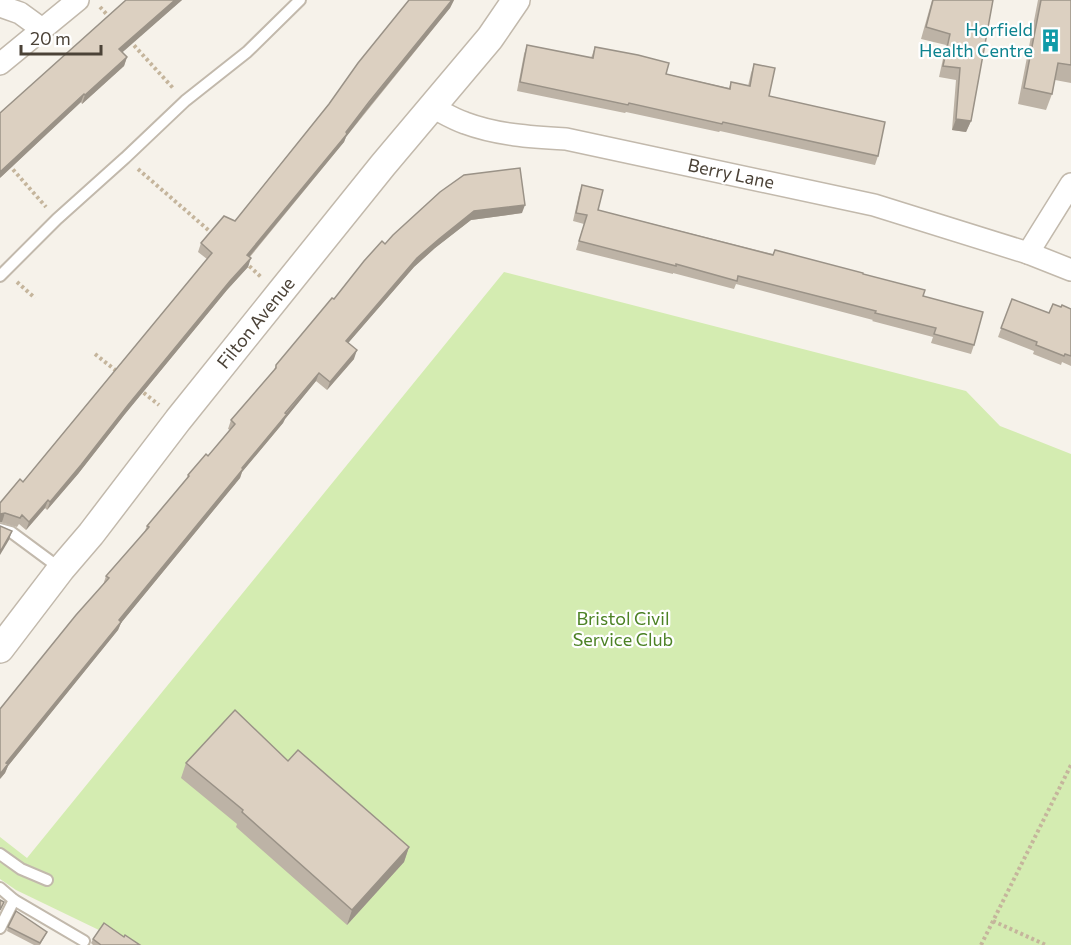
<svg xmlns="http://www.w3.org/2000/svg" width="1071" height="945" font-family="Commissioner,sans-serif">
  <style>
    .green { fill: #d4ecb1 }
    .lines { fill: none; stroke-linecap: round; stroke-linejoin: round }
    .service-casing { stroke: #c2b9ac; stroke-width: 14 }
    .minor-casing { stroke: #c2b9ac; stroke-width: 24 }
    .tertiary-casing { stroke: #c2b9ac; stroke-width: 30 }
    .path { stroke: #c5b59c; stroke-width: 4; stroke-dasharray: 3 3; stroke-linecap: butt }
    .service { stroke: #fff; stroke-width: 10 }
    .minor { stroke: #fff; stroke-width: 21 }
    .tertiary { stroke: #fff; stroke-width: 27 }
    .wall { fill: #bdb3a6 }
    .shaded-wall { fill: #9a9287 }
    .building { fill: #dcd0c1; stroke: #9a9287; stroke-width: 1.5 }
    .labels { text-anchor: middle; stroke-width: 4.5; stroke-linejoin: round; paint-order: stroke }
    .culture-label { font-size: 18px; fill: #0d838f; stroke: #fff; text-anchor: end }
    .street-label { font-size: 18px; fill: #4b4237; stroke: #fff }
    .park-label { font-size: 18px; fill: #4c8225; stroke: #fff }
  </style>
  <rect width="100%" height="100%" fill="#f6f2ea"/>
  <polygon class="green" points="504,272 966,391 1000,426 1071,454 1071,945 130,945 16,890 0,879 0,837 27,858"/>
  <g class="lines">
    <defs>
      <g id="service">
        <polyline points="0,276 57,219 125,158 185,101 247,52 300,0"/>
        <polyline points="0,529 11,532 61,569"/>
        <polyline points="0,854 21,869 47,880"/>
        <polyline points="0,888 14,900 84,941"/>
        <polyline points="0,928 14,900"/>
      </g>
      <g id="minor">
        <polyline points="0,6 20,13 42,29"/>
        <polyline points="0,64 78,0"/>
        <path d="M432,107C442,112 453,119 465,123C497,135 531,137 566,139L874,205L1028,253L1071,270"/>
        <polyline points="1028,253 1071,184"/>
      </g>
      <polyline id="tertiary" points="0,649 61,569 91,534 178,420 280,293 383,165 490,38 516,0"/>
    </defs>
    <use href="#service" class="service-casing"/>
    <use href="#minor" class="minor-casing"/>
    <use href="#tertiary" class="tertiary-casing"/>
    <g class="path">
      <polyline points="100,7 111,19"/>
      <polyline points="130,41 173,88"/>
      <polyline points="9,165 46,207"/>
      <polyline points="138,169 214,235"/>
      <polyline points="245,262 261,277"/>
      <polyline points="17,282 35,298"/>
      <polyline points="95,354 119,373"/>
      <polyline points="139,389 159,405"/>
      <polyline points="993,921 1046,945"/>
      <polyline points="981,945 1071,765"/>
    </g>
    <use href="#service" class="service"/>
    <use href="#minor" class="minor"/>
    <use href="#tertiary" class="tertiary"/>
  </g>
  <g class="wall">
    <polygon points="126,0 182,0 122,52 127,57 124,66 82,104 81,102 0,178"/>
    <polygon points="409,0 454,0 450,8 346,137 344,142 250,257 248,267 227,290 125,414 78,474 47,510 45,508 26,530 19,524 17,527 0,522 23,482 207,259 198,252 201,243 235,221 329,104"/>
    <polygon points="932,0 993,0 971,121 966,132 952,130 956,80 939,77 946,45 921,39"/>
    <polygon points="1038,0 1071,0 1071,83 1055,80 1052,94 1046,110 1018,104"/>
    <polygon points="527,45 591,58 595,47 666,74 729,88 731,82 748,86 751,73 754,64 769,96 878,156 875,165 720,131 719,132 626,112 625,113 517,91 524,54"/>
    <polygon points="582,185 598,210 773,254 863,274 923,296 974,345 971,354 931,343 933,337 872,321 873,320 736,284 734,289 673,273 673,274 576,250 584,224 573,221 579,194"/>
    <polygon points="440,192 522,213 471,220 435,248 414,267 348,343 354,359 327,390 316,381 285,419 283,423 242,472 240,478 121,623 118,630 8,766 5,773 0,779 103,585 106,576 144,533 147,526 186,480 188,475 208,456 230,430 228,429 231,420 274,370 276,365 385,244"/>
    <polygon points="1012,299 1049,313 1061,307 1071,309 1071,366 1062,362 1061,365 1033,354 1034,351 998,337"/>
    <polygon points="288,761 409,847 404,862 347,925 236,827 237,824 181,778 186,763"/>
    <polygon points="8,927 47,932 40,945 34,945 7,931"/>
    <polygon points="124,937 140,945 93,945 91,943 93,939"/>
  </g>
  <g class="shaded-wall">
    <polygon points="175,0 182,0 116,58 119,49"/>
    <polygon points="452,0 454,0 450,8 366,111 346,137 344,142 244,263 247,255"/>
    <polygon points="127,57 124,66 82,104 85,95"/>
    <polygon points="84,94 81,102 0,178 0,172"/>
    <polygon points="956,119 971,121 966,132 952,130"/>
    <polygon points="525,205 522,213 471,220 435,248 414,267 343,349 346,341 417,258 439,239 474,211"/>
    <polygon points="251,258 248,267 227,290 125,414 78,474 47,510 50,502 128,405 230,281"/>
    <polygon points="357,350 354,359 327,390 330,382"/>
    <polygon points="319,373 316,381 285,419 283,423 242,472 240,478 121,623 118,630 8,766 5,773 0,779 0,774 6,763 119,620"/>
    <polygon points="48,500 45,508 26,530 29,522"/>
    <polygon points="5,513 2,522 0,522 0,514"/>
    <polygon points="12,531 9,540 0,555 0,552"/>
    <polygon points="409,847 404,862 347,925 352,910"/>
  </g>
  <g class="building">
    <polygon points="126,0 175,0 119,49 127,57 85,95 84,94 0,172 0,113"/>
    <polygon points="409,0 452,0 369,102 346,132 347,134 247,255 251,258 230,281 128,405 81,465 50,502 48,500 29,522 22,515 20,518 5,513 0,514 0,503 20,479 23,482 212,253 201,243 224,216 235,221 329,104 358,63"/>
    <polygon points="933,0 993,0 971,121 956,119 960,68 943,66 950,34 926,27"/>
    <polygon points="1041,0 1071,0 1071,65 1058,63 1052,94 1024,88"/>
    <polygon points="527,45 593,58 595,47 638,55 669,63 666,74 730,89 731,82 750,86 754,64 775,68 769,96 885,122 878,156 723,122 722,124 629,103 628,105 520,82"/>
    <polygon points="520,168 525,205 474,211 439,239 417,258 346,341 357,350 330,382 319,373 285,413 287,414 242,468 243,469 119,620 121,622 6,763 8,764 0,774 0,709 76,615 109,578 106,576 149,527 147,526 189,476 188,475 206,454 208,456 235,424 231,420 276,368 276,365 332,298 334,299 364,261 382,241 385,244 393,235 440,192 464,175"/>
    <polygon points="582,185 603,190 598,210 773,255 775,250 863,273 863,274 925,290 923,296 983,312 974,345 934,334 936,328 875,313 876,311 738,276 737,281 676,264 676,266 579,241 587,215 576,213"/>
    <polygon points="1012,299 1049,313 1053,304 1061,307 1062,305 1071,309 1071,356 1065,354 1064,356 1036,345 1037,342 1001,328"/>
    <polygon points="0,526 12,531 0,552"/>
    <polygon points="235,710 288,761 298,750 409,847 352,910 242,812 243,810 186,763"/>
    <polygon points="0,900 4,902 0,910"/>
    <polygon points="16,911 47,932 40,943 8,927"/>
    <polygon points="104,923 124,937 125,935 140,945 101,945 93,939"/>
  </g>
  <defs>
    <symbol id="building-bare" viewBox="-9 -9 18 18"><path d="M-4-6H4V6H1V3H-1V6H-4ZM-2.5-4.3h1.7v1.8h-1.7ZM.8-4.3h1.7v1.8H.8ZM-2.5-1h1.7V.8h-1.7ZM.8-1h1.7V.8H.8Z" fill="#0f9aa8" stroke="#fff" stroke-width="2.5" paint-order="stroke"/></symbol>
  </defs>
  <g fill-rule="evenodd">
    <use href="#building-bare" x="1034" y="24" width="33" height="33"/>
  </g>
  <g class="labels">
    <g class="culture-label">
      <text x="1033" y="36">Horfield<tspan x="1033" dy="21">Health Centre</tspan></text>
    </g>
    <g class="street-label">
      <text transform="translate(731 174) rotate(12)" y="6">Berry Lane</text>
      <text transform="translate(256 323) rotate(-51)" y="6">Filton Avenue</text>
    </g>
    <g class="park-label">
      <text x="623" y="625">Bristol Civil<tspan x="623" dy="21">Service Club</tspan></text>
    </g>
  </g>
  <path d="M21 45v9h80v-9" fill="none" stroke="#4b4237" stroke-width="3"/>
  <text x="30" y="45" font-size="18" fill="#4b4237" stroke="#ffffff" stroke-width="4.5" paint-order="stroke">20 m</text>
</svg>
